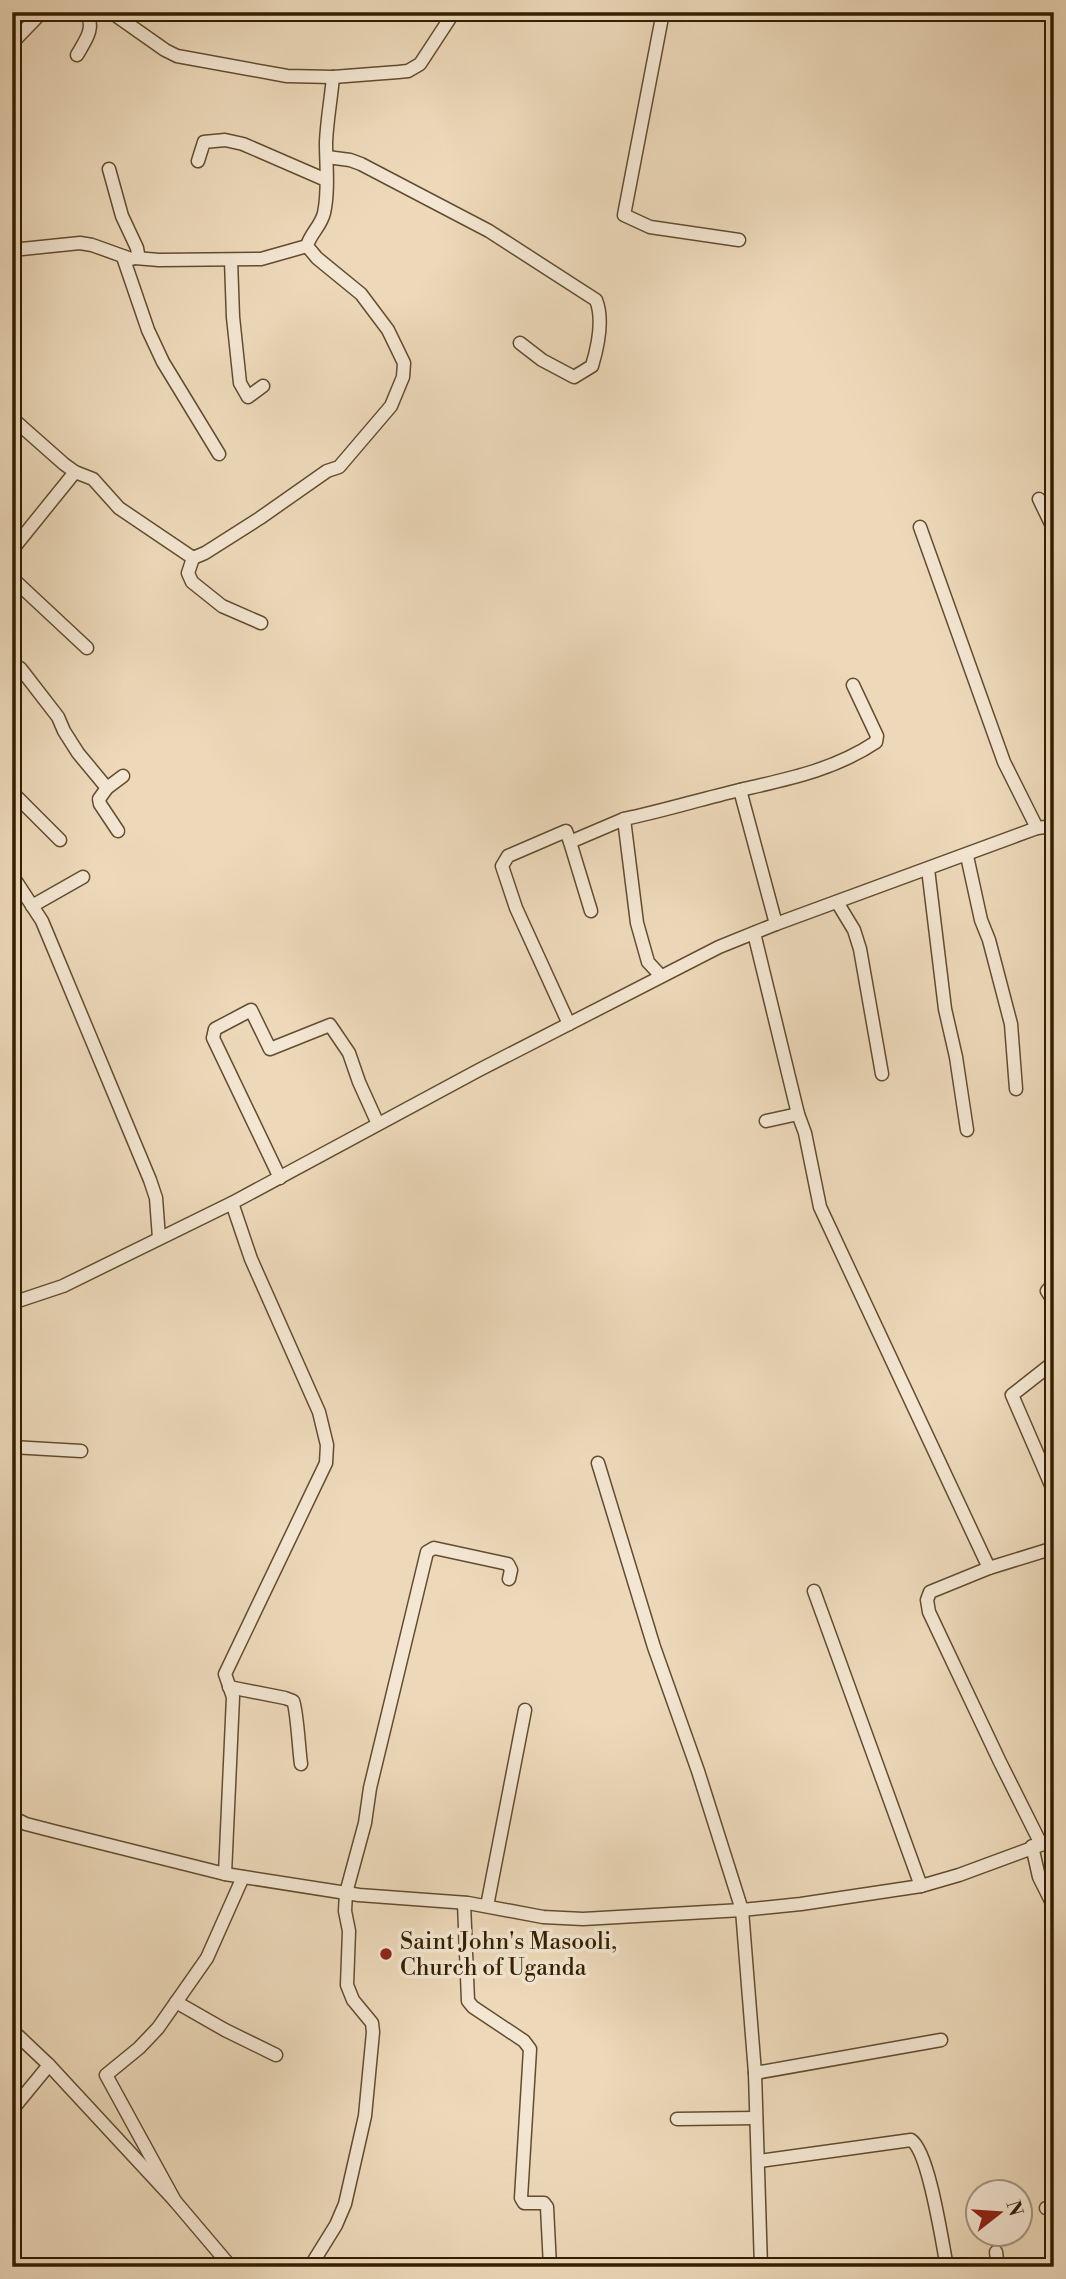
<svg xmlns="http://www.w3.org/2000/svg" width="1066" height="2279" font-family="'Libre Bodoni',serif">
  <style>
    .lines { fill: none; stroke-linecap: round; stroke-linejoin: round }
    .minor-casing { stroke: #624d2e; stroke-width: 15 }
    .minor { stroke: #f3e6d2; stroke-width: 12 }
    .poi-dot { fill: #8f2418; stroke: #f3e6d2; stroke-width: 2.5 }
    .labels { text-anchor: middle; stroke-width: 7; stroke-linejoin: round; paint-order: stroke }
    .poi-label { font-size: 23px; fill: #331e00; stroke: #f3e6d2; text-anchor: start }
  </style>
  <rect width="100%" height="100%" fill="#edd9ba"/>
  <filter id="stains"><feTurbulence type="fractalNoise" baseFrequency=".00286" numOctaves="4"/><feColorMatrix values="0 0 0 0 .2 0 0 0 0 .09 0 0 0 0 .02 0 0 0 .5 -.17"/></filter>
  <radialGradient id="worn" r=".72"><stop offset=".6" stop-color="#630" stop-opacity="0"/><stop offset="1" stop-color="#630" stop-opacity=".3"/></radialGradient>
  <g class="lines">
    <defs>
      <g id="minor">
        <polyline points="111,12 165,50 177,56 287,76 333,77 398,72 408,71 420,64 454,12"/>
        <polyline points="663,12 624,215 650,227 739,240"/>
        <polyline points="12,43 42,12"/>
        <path d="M77,55C85,41 96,28 86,12"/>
        <path d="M327,157L350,160L361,164L489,231L596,300C604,320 598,346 592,366L574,377L542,360L520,343"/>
        <polyline points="198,161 204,142 225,140 243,144 326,180"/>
        <polyline points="12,250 80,243 92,245 131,259 135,258 138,254 137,248 122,216 109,169"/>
        <polyline points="123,257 148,330 163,362 219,454"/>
        <polyline points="135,258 159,260 261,259 307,246"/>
        <polyline points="231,260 233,317 240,383 248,397 263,386"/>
        <path d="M12,418L64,464L75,472L93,479L119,508L193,558L205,553L260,518L327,471L339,467L391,406L403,377L404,363L388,330L361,294L317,258L307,246C310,234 321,226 324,213C329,190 326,165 326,142C327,120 331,99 333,77"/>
        <polyline points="1039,499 1054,530"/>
        <polyline points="920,527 1004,762 1037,828"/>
        <polyline points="12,550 75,472"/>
        <polyline points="193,558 188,573 192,582 222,606 261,623"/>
        <polyline points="12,578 87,648"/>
        <polyline points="12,667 20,668 24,673 58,717 64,731 78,753 107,788"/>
        <polyline points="740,790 776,924"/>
        <polyline points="12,792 60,840"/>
        <polyline points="118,831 100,804 99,799 107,788 123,776"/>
        <polyline points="967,856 981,920 989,940 1011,1024 1016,1089"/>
        <polyline points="928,869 945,1009 956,1057 967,1130"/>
        <polyline points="12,875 42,921 150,1180 156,1198 159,1238"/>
        <polyline points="837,902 854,930 860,949 882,1074"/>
        <polyline points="32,906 83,877"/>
        <polyline points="591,911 570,842 624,819"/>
        <polyline points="754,933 798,1114 805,1133 820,1207 989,1568"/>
        <path d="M661,976L648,962L637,923L624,819C663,811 701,799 740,790C788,779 834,770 876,742L877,736L853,685"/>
        <polyline points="569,1024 516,908 502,866 508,856 566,831 570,842"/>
        <polyline points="766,1121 798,1114"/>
        <polyline points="280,1178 213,1038 215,1029 251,1010 270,1049 330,1025 349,1053 359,1082 378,1124"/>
        <polyline points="1054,1283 1047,1291 1054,1302"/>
        <polyline points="12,1303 63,1286 232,1203 479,1070 719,947 776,924 1037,828 1054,826"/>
        <polyline points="1054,1362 1012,1395 1054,1492"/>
        <polyline points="12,1447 81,1451"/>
        <polyline points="598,1463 654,1647 698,1771 742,1910 755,2073 761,2267"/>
        <polyline points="814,1591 921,1886"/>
        <path d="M229,1687L285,1698L293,1701C297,1709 299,1751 301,1764"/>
        <polyline points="12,1817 26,1824 57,1832 225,1874 359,1895 468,1903 543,1917 583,1919 742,1910 801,1904 921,1886 959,1875 1054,1840"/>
        <polyline points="1041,1844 1000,1762 929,1612 927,1600 930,1592 989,1568 1054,1548"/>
        <polyline points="1032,1846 1039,1877 1054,1907"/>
        <polyline points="225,1874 233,1697 225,1674 326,1463 327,1445 319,1412 251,1259 232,1203"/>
        <polyline points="464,1903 468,2001 473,2007 524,2041 530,2049 521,2198 524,2203 544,2203 547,2207 550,2267"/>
        <polyline points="487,1906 525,1710"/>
        <polyline points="176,2002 225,2030 276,2055"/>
        <polyline points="12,2030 49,2065 175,2201 231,2267"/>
        <polyline points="755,2073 941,2040"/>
        <polyline points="12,2110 49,2065"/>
        <polyline points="677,2119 756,2118"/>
        <path d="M759,2161L911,2140C929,2151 942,2242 947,2267"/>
        <polyline points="175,2201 106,2075 139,2048 158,2028 207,1958 243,1877"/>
        <polyline points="1046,2208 1054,2206"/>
        <polyline points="996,2252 998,2267"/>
        <polyline points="310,2267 336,2225 345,2204 365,2116 373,2032 372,2023 353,2000 347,1985 349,1931 345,1911 346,1893 365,1823 370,1788 427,1552 434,1548 508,1564 511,1570 509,1579"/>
      </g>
    </defs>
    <use href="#minor" class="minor-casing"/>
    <use href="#minor" class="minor"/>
  </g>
  <circle class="poi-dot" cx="386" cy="1954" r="7"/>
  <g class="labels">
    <g class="poi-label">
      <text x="400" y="1949">Saint John's Masooli,<tspan x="400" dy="26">Church of Uganda</tspan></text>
    </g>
  </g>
  <rect width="1066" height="2279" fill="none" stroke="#edd9ba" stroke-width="42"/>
  <rect x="14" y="14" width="1038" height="2251" fill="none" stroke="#331e00" stroke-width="3.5"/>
  <rect x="21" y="21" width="1024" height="2237" fill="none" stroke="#331e00" stroke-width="2"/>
  <g transform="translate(999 2213) rotate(73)"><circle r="33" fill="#f3e6d2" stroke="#a6967e" stroke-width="2"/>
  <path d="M0-5L12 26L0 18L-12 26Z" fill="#8f2418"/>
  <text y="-10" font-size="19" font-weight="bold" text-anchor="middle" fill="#331e00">N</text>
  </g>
  <rect width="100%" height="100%" filter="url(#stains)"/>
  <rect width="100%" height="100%" fill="url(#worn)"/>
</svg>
